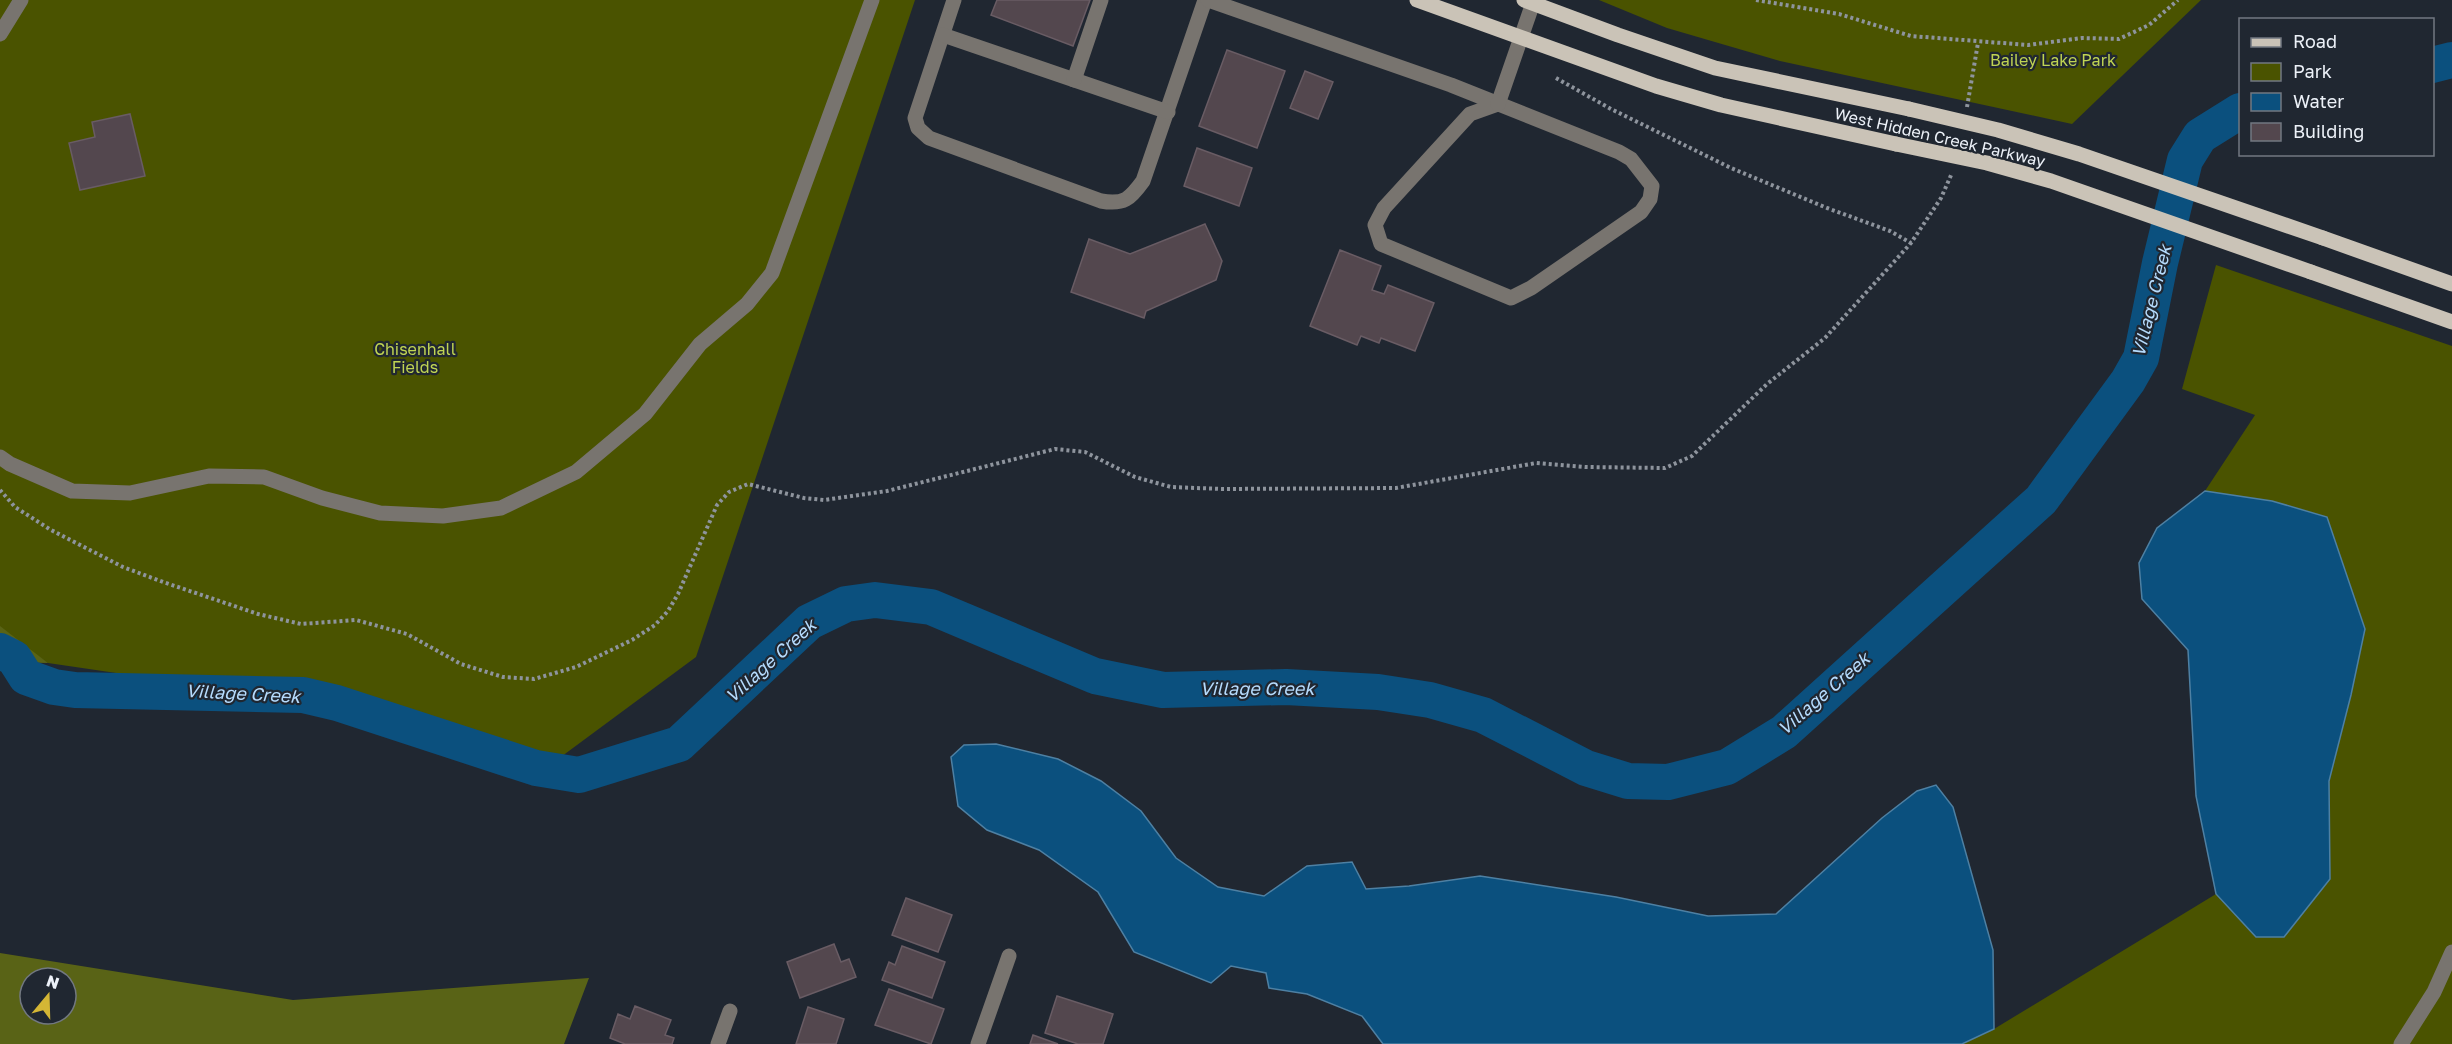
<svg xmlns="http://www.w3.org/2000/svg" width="2452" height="1044" font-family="'Golos Text',sans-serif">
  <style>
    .green { fill: #4a5300 }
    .forest { fill: #596316; fill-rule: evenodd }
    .water { fill: #0b507e; stroke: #4e80a3; stroke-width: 1.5 }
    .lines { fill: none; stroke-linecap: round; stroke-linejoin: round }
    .river { stroke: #0b507e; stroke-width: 36 }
    .building { fill: #53474e; stroke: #695c64; stroke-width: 1.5 }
    .path { stroke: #8e949d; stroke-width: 4; stroke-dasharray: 3 3; stroke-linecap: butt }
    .minor { stroke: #78746f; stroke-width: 15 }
    .major { stroke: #cac3b7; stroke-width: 15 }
    .major-bridge { stroke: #cac3b7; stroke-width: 15 }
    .labels { text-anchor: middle; stroke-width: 4.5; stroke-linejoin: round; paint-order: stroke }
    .park-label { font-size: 16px; fill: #c0d453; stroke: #202731 }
    .street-label { font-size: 16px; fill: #ecf1f8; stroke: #202731 }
    .water-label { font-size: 18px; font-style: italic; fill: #b5dbfd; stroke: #202731 }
  </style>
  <rect width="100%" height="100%" fill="#202731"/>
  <g class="green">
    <polygon points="0,0 915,0 696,657 550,765 320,703 48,663 0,632"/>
    <polygon points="1599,0 2201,0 2072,124 1780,61 1667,28"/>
    <polygon points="2216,265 2452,346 2452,1044 1962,1044 1994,1029 2216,894 2256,937 2330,879 2329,781 2351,695 2272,501 2205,491 2255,415 2182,389"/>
  </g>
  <g class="forest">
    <polygon points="0,626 48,663 0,662"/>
    <path d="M0,953L293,1000L589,978L564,1044H0ZM30,978H66V1014H30Z"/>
  </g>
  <g class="water">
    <polygon points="2205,491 2272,501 2327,517 2365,629 2351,695 2329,781 2330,879 2284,937 2256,937 2216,894 2196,796 2188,650 2142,599 2139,563 2157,528"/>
    <polygon points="996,744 1058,759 1101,781 1141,811 1176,858 1218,887 1264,896 1307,866 1352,862 1366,889 1409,886 1480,876 1616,897 1708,916 1776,914 1882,818 1917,791 1936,785 1953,807 1993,950 1994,1029 1962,1044 1383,1044 1362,1016 1307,994 1269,988 1266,973 1231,966 1211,983 1134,952 1098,892 1039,850 987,830 958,806 951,757 964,745"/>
  </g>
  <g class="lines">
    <g class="river">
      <polyline points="2432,65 2452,60"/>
      <polyline points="0,651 14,658 26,677 54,687 75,690 303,695 337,703 536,768 579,775 679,744 809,622 846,604 875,600 931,607 1095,676 1163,690 1286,687 1378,692 1430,700 1483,715 1586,768 1628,781 1668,782 1727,767 1784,732 2041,500 2128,381 2141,358 2160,263 2185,160 2200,136 2240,111"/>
    </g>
  </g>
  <g class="building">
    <polygon points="997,0 1090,0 1073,46 991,15"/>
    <polygon points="1227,50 1285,71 1257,148 1199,126"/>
    <polygon points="1305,71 1333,82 1318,119 1290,108"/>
    <polygon points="130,114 145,176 80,190 69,143 95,137 92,122"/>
    <polygon points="1197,148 1252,168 1239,206 1184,186"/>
    <polygon points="1205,224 1222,261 1216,280 1146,311 1144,318 1071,292 1089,239 1130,254"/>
    <polygon points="1340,250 1381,266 1372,290 1384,294 1388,285 1434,303 1415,351 1381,338 1379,343 1361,336 1357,345 1310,326"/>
    <polygon points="906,898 952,915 938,952 892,935"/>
    <polygon points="834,944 841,962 849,959 856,977 800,998 787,962"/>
    <polygon points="902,946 945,962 932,998 882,980 889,962 895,965"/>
    <polygon points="889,989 944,1009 931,1044 875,1025"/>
    <polygon points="1057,996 1113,1014 1103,1044 1078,1044 1045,1033"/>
    <polygon points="635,1006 671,1020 665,1035 674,1038 672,1044 625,1044 610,1038 618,1014 630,1019"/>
    <polygon points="808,1007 844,1019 836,1044 796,1044"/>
    <polygon points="1033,1035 1058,1044 1030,1044"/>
  </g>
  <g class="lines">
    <g class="path">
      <polyline points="1756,0 1839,14 1911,36 2028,45 2082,38 2119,39 2149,25 2178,0"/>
      <polyline points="1556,78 1611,109 1731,168 1827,208 1890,231 1911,243"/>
      <polyline points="1967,107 1978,43"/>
      <polyline points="0,490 15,507 51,530 123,567 163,582 258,614 301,624 356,620 407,634 461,664 503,677 534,679 576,667 632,640 655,625 668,611 678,594 717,505 729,492 748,484 804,498 824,500 887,491 1055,449 1085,452 1135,477 1171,487 1222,489 1396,488 1536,463 1585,467 1665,468 1692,456 1767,384 1825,338 1911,243 1941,198 1952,173"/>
    </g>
    <g class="minor">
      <path d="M954,0L915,118L918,128L929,138L1101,201C1124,205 1130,199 1143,181L1205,0"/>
      <polyline points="1208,0 1451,85 1619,152 1631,159 1652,186 1650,199 1641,212 1531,288 1511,298 1381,244 1375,225 1384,208 1470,114 1498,104"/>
      <polyline points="0,34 21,0"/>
      <polyline points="943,35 1168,112"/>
      <polyline points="1074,80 1101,0"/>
      <polyline points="1498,104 1534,0"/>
      <polyline points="0,457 10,464 72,491 130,493 209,476 264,477 322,498 380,513 443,516 501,508 576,472 645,414 700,344 747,304 772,273 872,0"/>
      <polyline points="718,1044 730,1011"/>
      <polyline points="978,1044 1009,956"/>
      <polyline points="2401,1044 2434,992 2452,952"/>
    </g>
    <g class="major">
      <polyline points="1417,0 1656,86 1721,105 1896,144"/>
      <polyline points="1524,0 1618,35 1715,68 1909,109"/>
      <polyline points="2323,238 2452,284"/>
      <polyline points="2311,272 2452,322"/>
    </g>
    <g class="major-bridge">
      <polyline points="1909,109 1998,130 2079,154 2323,238"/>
      <polyline points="1896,144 1987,163 2051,181 2311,272"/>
    </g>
  </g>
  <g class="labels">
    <g class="park-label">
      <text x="2053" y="66">Bailey Lake Park</text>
      <text x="415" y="355">Chisenhall<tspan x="415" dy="18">Fields</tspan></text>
    </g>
    <g class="street-label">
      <text transform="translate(1940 137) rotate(13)" y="6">West Hidden Creek Parkway</text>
    </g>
    <g class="water-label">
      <text transform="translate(2152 301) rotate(-76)" y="6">Village Creek</text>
      <text transform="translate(771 661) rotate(-42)" y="6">Village Creek</text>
      <text x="1257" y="695">Village Creek</text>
      <text transform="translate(243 694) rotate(3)" y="6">Village Creek</text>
      <text transform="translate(1824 694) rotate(-41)" y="6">Village Creek</text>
    </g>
  </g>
  <rect x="2239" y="18" width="195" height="138" fill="#202731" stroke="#727881" stroke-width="1.5"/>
  <rect x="2251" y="38" width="30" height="9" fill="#cac3b7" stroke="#727881" stroke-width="1.5"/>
  <text x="2293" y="48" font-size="18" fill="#ecf1f8">Road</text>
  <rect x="2251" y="63" width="30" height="18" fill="#4a5300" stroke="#727881" stroke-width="1.5"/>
  <text x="2293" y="78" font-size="18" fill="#ecf1f8">Park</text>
  <rect x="2251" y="93" width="30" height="18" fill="#0b507e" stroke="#727881" stroke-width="1.5"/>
  <text x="2293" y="108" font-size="18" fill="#ecf1f8">Water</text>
  <rect x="2251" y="123" width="30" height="18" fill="#53474e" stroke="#727881" stroke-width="1.5"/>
  <text x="2293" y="138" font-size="18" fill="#ecf1f8">Building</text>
  <g transform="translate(48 996) rotate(19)"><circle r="28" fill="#202731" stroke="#727881" stroke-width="1.5"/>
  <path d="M0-4.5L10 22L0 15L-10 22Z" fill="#d4b635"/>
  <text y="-9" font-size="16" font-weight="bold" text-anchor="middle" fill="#ecf1f8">N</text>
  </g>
</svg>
